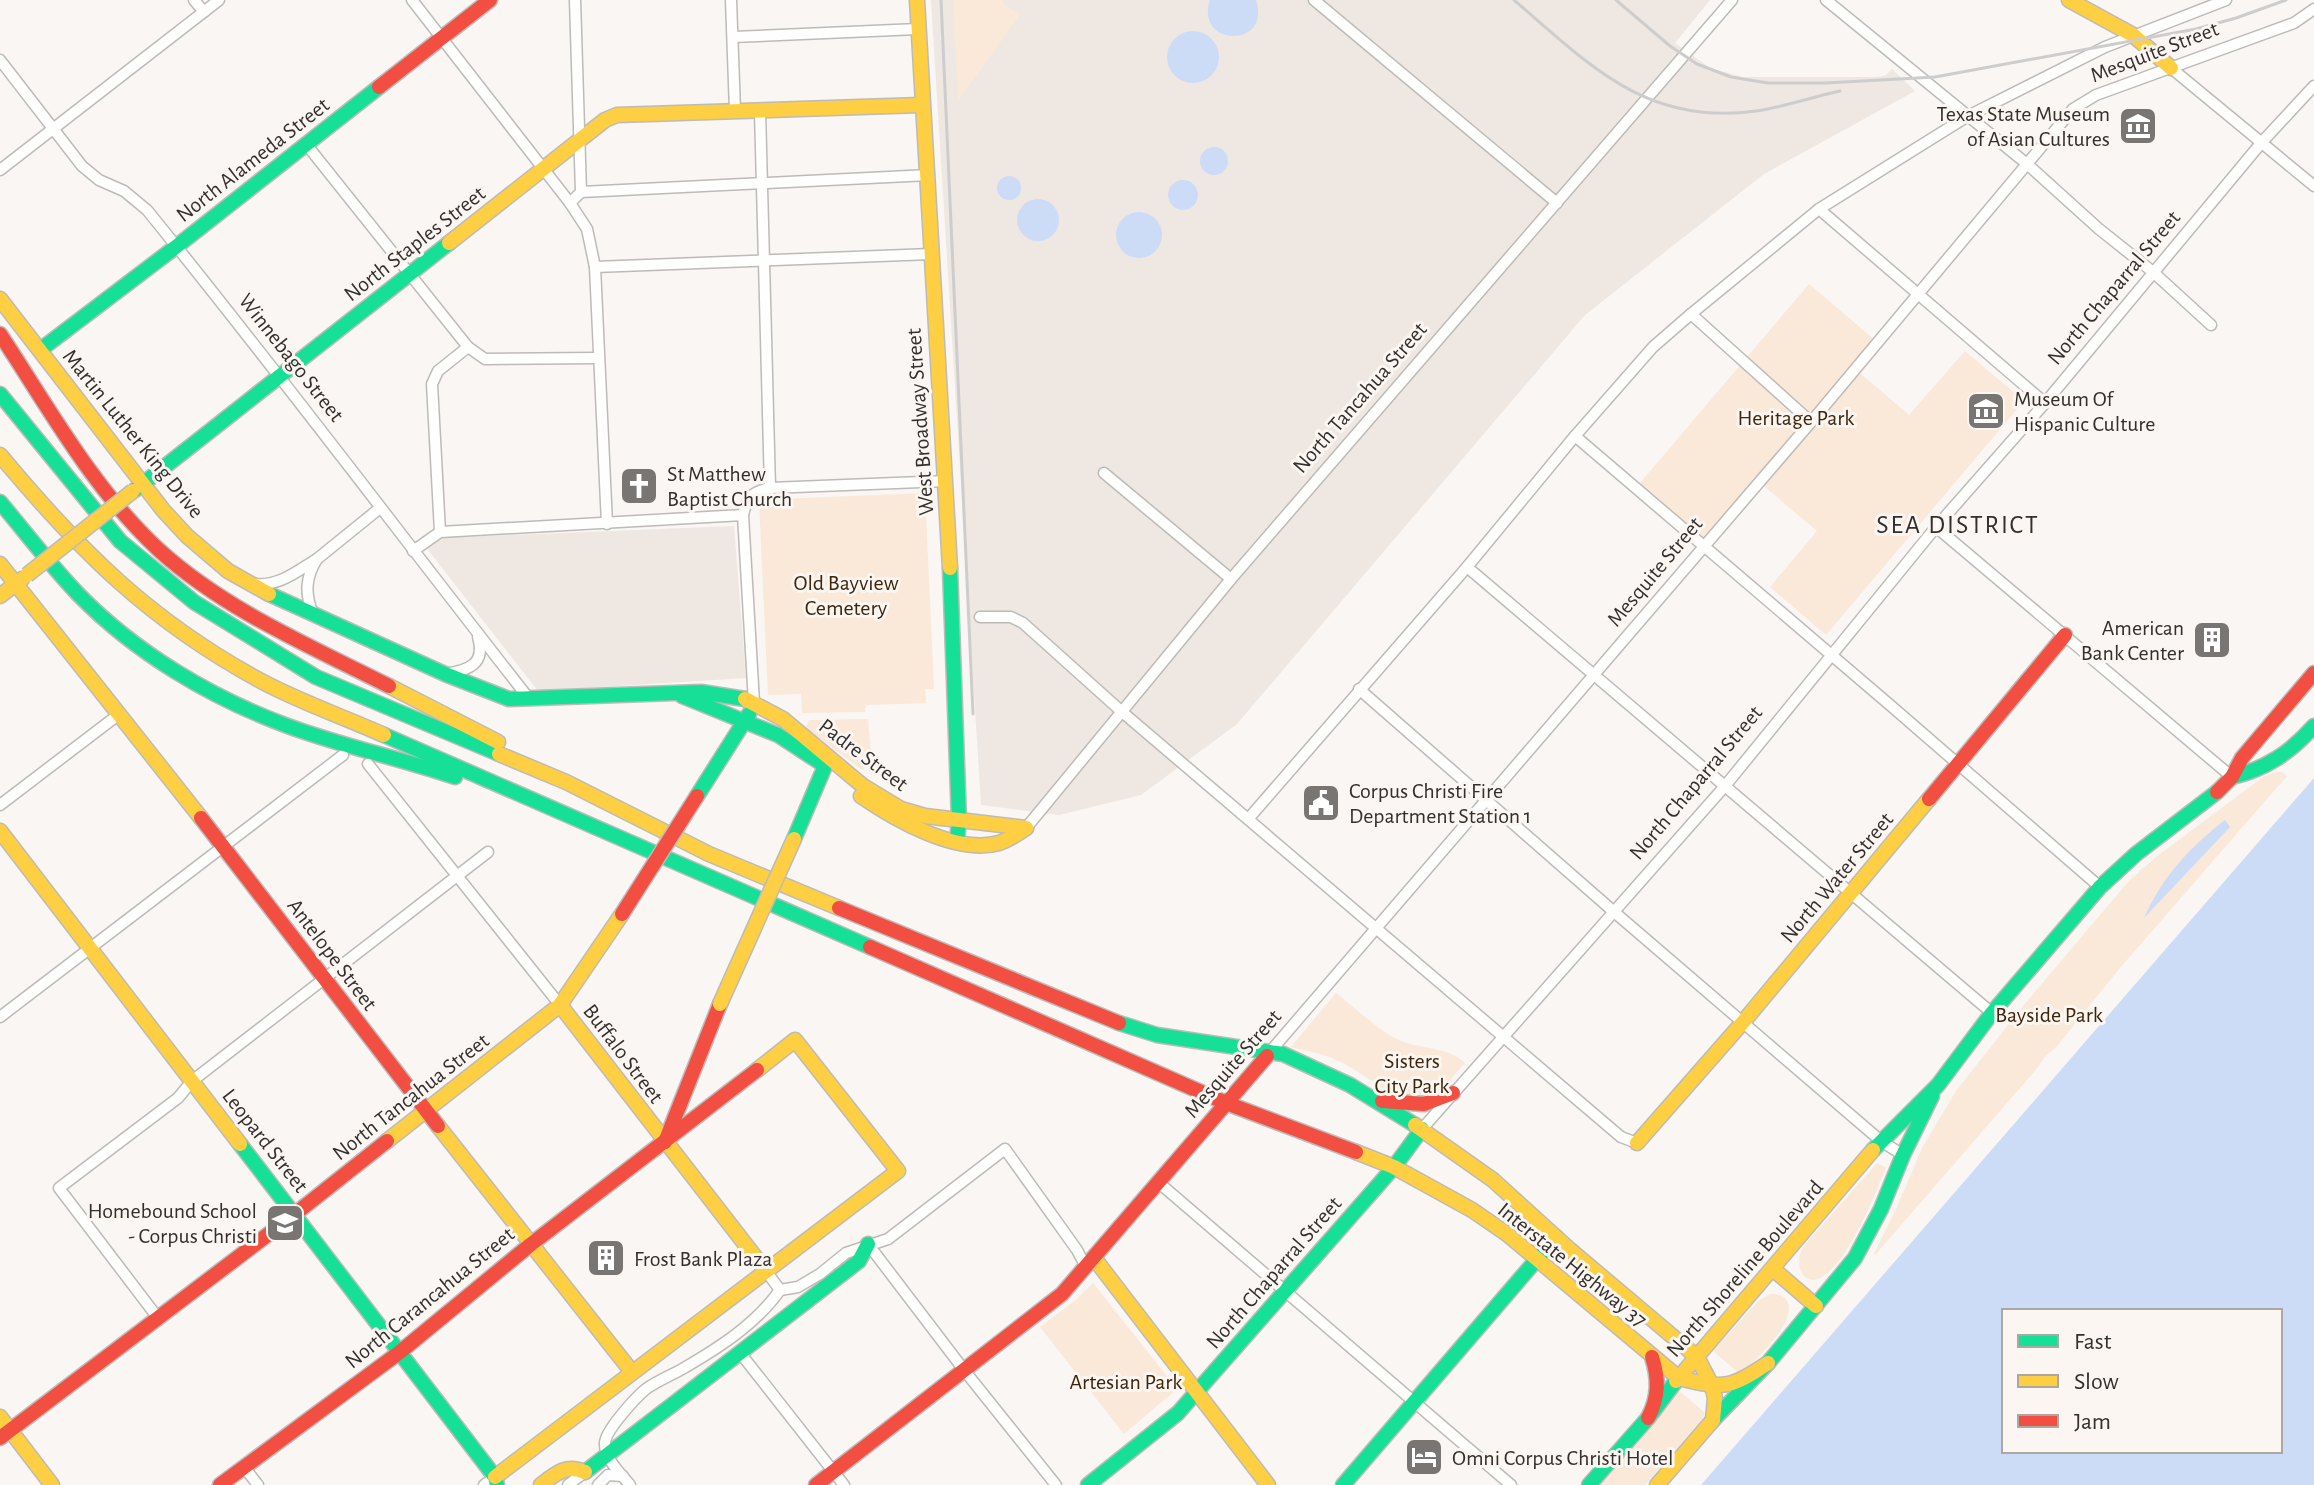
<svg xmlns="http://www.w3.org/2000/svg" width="2314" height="1485" font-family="'Alegreya Sans',sans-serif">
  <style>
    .built { fill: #efe7e1 }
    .green { fill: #fae8d9 }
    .water { fill: #ccdcf6; fill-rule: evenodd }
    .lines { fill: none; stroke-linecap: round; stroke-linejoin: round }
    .street-casing { stroke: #bdbbb8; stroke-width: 13 }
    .fast-casing { stroke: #bdbbb8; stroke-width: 17 }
    .slow-casing { stroke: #bdbbb8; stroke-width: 17 }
    .jam-casing { stroke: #bdbbb8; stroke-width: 17 }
    .street { stroke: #fefefd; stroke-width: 10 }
    .fast { stroke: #16e098; stroke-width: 14 }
    .slow { stroke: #ffcf43; stroke-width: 14 }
    .jam { stroke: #f24e42; stroke-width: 14 }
    .rail { stroke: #cecdcd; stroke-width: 3 }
    .slow-bridge-casing { stroke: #bdbbb8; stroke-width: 17; stroke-linecap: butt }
    .jam-bridge-casing { stroke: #bdbbb8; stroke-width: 17; stroke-linecap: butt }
    .slow-bridge { stroke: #ffcf43; stroke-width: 14 }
    .jam-bridge { stroke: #f24e42; stroke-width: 14 }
    .labels { text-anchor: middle; stroke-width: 6; stroke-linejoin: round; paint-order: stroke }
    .street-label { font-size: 22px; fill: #32302e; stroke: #fbf6f1 }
    .poi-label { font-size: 22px; fill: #32302e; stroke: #fbf6f1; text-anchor: start }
    .park-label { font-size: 22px; fill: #3e250b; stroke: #fbf6f1 }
    .quarter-label { font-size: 26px; letter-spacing: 2px; fill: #32302e; stroke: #fbf6f1 }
  </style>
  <rect width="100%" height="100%" fill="#f9f6f3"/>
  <g class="built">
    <polygon points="931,0 1710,0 1675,43 1710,68 1743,77 1878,77 1886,75 1892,69 1915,91 1764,174 1585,315 1237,724 1141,795 1059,815 981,805"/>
    <polygon points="734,526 746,678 538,691 425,546 437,538"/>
  </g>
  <g class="green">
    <polygon points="953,0 1003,0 1004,4 1020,15 958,101"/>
    <polygon points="1809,284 1876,341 1854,368 1909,415 1965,351 2024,401 1826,635 1770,587 1817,531 1764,486 1713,545 1640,483"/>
    <polygon points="925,493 934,689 925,689 926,703 866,705 865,712 802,713 801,694 768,695 759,500"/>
    <polygon points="868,719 872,763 862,770 806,728 809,720"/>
    <polygon points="2275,772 2282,772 2287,776 2119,969 2058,1045 2045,1057 2034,1072 1875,1255 1874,1254 1897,1207 1922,1148 1956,1091 2023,1006 2128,882 2156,857 2263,777"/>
    <path d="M1336,993C1353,1006 1382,1034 1401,1041C1424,1050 1447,1046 1465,1063C1455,1073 1443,1092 1429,1097C1396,1107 1367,1074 1339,1061C1325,1054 1307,1051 1291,1047Z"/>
    <path d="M1877,1163L1886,1168C1873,1198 1852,1253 1827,1273C1806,1292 1792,1267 1803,1247Z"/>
    <polygon points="1093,1283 1177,1389 1124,1434 1040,1327 1076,1300"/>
    <path d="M1770,1294C1777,1294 1783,1294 1787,1301C1798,1323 1755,1359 1741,1375L1713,1351L1758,1301Z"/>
    <polygon points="1679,1391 1705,1413 1702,1419 1645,1485 1598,1485"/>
  </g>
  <g class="water">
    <path d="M1210,0H1256C1272,49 1194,47 1210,0Z"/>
    <circle cx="1193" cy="57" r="26"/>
    <circle cx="1214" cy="161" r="14"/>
    <circle cx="1009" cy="188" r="12"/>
    <circle cx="1183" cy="195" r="15"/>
    <circle cx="1038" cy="220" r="21"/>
    <circle cx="1139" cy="235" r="23"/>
    <path d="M2314,778V1485H1701ZM2004,1311H2280V1451H2004Z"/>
    <path d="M2225,820L2230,827L2144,918C2162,877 2190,847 2225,820Z"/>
  </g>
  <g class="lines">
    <defs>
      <g id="street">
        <polyline points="194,0 204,12"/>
        <polyline points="412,0 570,203"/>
        <polyline points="575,0 581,192 570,203 587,229 595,267 607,524"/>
        <polyline points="731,0 735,111"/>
        <polyline points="1314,0 1557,203"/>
        <polyline points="1826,0 2027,164 2099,229 2153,272 2211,325"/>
        <polyline points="733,37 918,29"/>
        <path d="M0,60L82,166L99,180L124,191L147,210C278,371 402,537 530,700"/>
        <polyline points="2171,68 2314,186"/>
        <polyline points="760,111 770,488"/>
        <polyline points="306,144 468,347 438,371 432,384 440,532"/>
        <polyline points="0,170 219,0"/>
        <polyline points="581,192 929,175"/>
        <polyline points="1819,209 2045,403"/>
        <polyline points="595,267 931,254"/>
        <polyline points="1691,314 1811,422"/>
        <polyline points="468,347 485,359 597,358"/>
        <polyline points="1575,436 1890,705 2100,887"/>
        <polyline points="1104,473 1231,579"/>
        <polyline points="1936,527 2232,777"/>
        <polyline points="413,551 440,532 743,515"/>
        <polyline points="317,559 380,508"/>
        <polyline points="1467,567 1992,1013"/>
        <path d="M253,584C279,587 297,571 317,559C305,578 305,594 313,614"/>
        <polyline points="980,617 1011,617 1023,623 1121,711 1621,1137 1637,1143"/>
        <path d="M446,674C469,670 486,664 478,637"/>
        <polyline points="1359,689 1613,911 1881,1141 1903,1155"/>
        <path d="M754,703L743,515C747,497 752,492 770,488L946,481"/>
        <polyline points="368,764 560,1005"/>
        <polyline points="0,805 118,715"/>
        <polyline points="1249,818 1467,567 1575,436 1653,347 1691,314 1819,209 1968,116 2105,47 2226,0"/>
        <polyline points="1026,828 1231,579 1732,0"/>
        <polyline points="0,1017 343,755"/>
        <polyline points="1269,1053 1811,422 2073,109 2096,95 2294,23 2314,9"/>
        <polyline points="1422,1129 1725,786 1936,527 2045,403 2262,142 2314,86"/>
        <polyline points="1158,1182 1511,1485"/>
        <polyline points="868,1244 964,1370 1056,1485"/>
        <polyline points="766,1271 780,1290"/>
        <polyline points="780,1290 798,1287 820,1274 846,1253 888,1239 1005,1149 1077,1250 1086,1267"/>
        <polyline points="158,1318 59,1188 178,1098 192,1081 488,852"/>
        <polyline points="741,1354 844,1485"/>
        <polyline points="244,1467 258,1485"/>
        <polyline points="484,1485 495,1477"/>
        <polyline points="568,1485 585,1472"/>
        <polyline points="598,1485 608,1475 623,1476"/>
        <path d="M630,1485C621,1474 604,1458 605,1443C605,1431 636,1397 646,1389C657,1381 672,1375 684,1368C720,1347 756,1324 780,1290"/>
      </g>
      <g id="fast">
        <polyline points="40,350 177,246 379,87"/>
        <polyline points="0,394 120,541 194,602 316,677 499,754"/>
        <polyline points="135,490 449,243"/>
        <path d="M0,502C26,533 51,566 79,595C136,653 210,697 285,725C341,746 399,758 455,777"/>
        <polyline points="950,568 959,820 957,841"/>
        <polyline points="269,594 445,674 509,699 701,692 745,699"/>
        <polyline points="682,696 778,735 824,765"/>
        <polyline points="384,735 870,947"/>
        <path d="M2232,777C2266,769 2291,752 2314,726"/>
        <polyline points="697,796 749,714"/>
        <polyline points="794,839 828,759"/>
        <polyline points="1119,1023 1157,1035 1283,1054 1350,1085 1415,1125"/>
        <polyline points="240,1144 495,1477 497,1485"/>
        <polyline points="1873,1150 1938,1085 1992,1013 2100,887 2136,854 2217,792"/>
        <polyline points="1713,1420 1768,1363 1855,1258 1881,1209 1903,1155 1932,1096"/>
        <polyline points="585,1472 859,1261 868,1244"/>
        <polyline points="1088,1485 1178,1413 1394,1167 1422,1129"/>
        <polyline points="1343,1485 1556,1237"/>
        <polyline points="1589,1485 1648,1418 1676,1381"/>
      </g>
      <g id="slow">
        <polyline points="917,0 950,568"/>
        <polyline points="2069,0 2133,35 2171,68"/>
        <polyline points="449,243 605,120 617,115 921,105"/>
        <polyline points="0,299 163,510 187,536 228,571 269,594"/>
        <path d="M0,455C80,551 150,621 261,681C300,702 344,717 384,735"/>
        <polyline points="0,564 201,818"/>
        <polyline points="0,596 22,579"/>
        <polyline points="389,686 498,742"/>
        <polyline points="745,699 783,719 863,786 901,809 925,816 1026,828"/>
        <polyline points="499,754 566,782 709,854 839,908"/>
        <path d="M861,796C894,819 957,855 999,843C1009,840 1017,834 1026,828"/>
        <polyline points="0,831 240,1144"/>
        <polyline points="560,1005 766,1271"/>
        <polyline points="1415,1125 1493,1180 1569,1249 1697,1357 1712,1386 1715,1398 1713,1420"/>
        <polyline points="438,1126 632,1372"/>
        <polyline points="387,1141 560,1005 622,914"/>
        <polyline points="1637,1143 1744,1021 1929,799"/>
        <path d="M1356,1152L1394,1167L1472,1210L1507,1234L1679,1378C1723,1389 1730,1389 1768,1363"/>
        <polyline points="1094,1258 1268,1485"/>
        <polyline points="1773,1269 1816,1306"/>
        <polyline points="1676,1381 1873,1150"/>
        <polyline points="0,1417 52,1485"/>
        <polyline points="495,1477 898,1171 795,1040 757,1070"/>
        <path d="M541,1485C556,1473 566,1464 585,1472"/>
        <polyline points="1657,1485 1713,1420"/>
      </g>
      <g id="jam">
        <polyline points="379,87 490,0"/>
        <path d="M0,334C49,408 93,489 159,550C225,610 310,646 389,686"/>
        <polyline points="2217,792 2232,777 2242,758 2314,673"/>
        <polyline points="1929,799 2065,635"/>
        <polyline points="201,818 438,1126"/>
        <polyline points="839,908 1119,1023"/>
        <polyline points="870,947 1226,1103 1356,1152"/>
        <polyline points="1382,1101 1424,1104 1453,1093"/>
        <polyline points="665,1142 720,1004"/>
        <path d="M1648,1418C1659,1397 1659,1379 1652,1357"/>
        <polyline points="0,1438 295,1214 387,1141"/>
        <polyline points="220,1485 400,1352 530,1245 757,1070"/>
        <polyline points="816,1485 1062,1294 1267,1056"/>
      </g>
    </defs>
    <use href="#street" class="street-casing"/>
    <use href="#fast" class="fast-casing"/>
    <use href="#slow" class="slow-casing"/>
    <use href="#jam" class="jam-casing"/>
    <use href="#street" class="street"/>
    <use href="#fast" class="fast"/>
    <use href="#slow" class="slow"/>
    <use href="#jam" class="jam"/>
    <g class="rail">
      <polyline points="941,0 973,714"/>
      <path d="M1514,0C1590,65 1646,126 1756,111C1784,107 1812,97 1840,91"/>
      <polyline points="1616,0 1670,46 1697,64 1731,77 1768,83 1826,83 1935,77 2196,29 2236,18 2286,0"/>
    </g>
    <defs>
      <g id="slow-bridge">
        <polyline points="27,575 133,491"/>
        <polyline points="720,1004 794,839"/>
      </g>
      <polyline id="jam-bridge" points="622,914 697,796"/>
    </defs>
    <use href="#slow-bridge" class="slow-bridge-casing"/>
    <use href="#jam-bridge" class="jam-bridge-casing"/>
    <use href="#slow-bridge" class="slow-bridge"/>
    <use href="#jam-bridge" class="jam-bridge"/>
  </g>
  <defs>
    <symbol id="museum-square" viewBox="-11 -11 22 22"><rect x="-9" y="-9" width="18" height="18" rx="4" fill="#787573" stroke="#fbf6f1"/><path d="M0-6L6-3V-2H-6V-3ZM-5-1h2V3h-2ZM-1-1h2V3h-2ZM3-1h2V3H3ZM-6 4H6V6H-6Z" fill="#fff"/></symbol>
    <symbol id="church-square" viewBox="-11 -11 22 22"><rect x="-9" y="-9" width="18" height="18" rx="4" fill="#787573" stroke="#fbf6f1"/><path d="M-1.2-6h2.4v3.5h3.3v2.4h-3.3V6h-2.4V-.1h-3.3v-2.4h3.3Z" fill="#fff"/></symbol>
    <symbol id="building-square" viewBox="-11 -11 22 22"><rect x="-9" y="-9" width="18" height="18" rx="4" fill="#787573" stroke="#fbf6f1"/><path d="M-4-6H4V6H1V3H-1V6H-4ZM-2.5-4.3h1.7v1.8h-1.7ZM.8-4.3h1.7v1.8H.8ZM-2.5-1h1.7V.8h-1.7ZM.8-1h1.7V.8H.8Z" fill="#fff"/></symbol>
    <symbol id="civic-square" viewBox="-11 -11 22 22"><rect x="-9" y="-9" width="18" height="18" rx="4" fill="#787573" stroke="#fbf6f1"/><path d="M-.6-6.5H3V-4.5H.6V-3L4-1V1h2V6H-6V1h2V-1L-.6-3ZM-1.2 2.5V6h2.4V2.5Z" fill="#fff"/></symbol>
    <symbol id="school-square" viewBox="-11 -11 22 22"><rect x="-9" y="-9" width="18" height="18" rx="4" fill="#787573" stroke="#fbf6f1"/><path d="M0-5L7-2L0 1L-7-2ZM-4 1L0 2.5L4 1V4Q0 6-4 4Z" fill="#fff"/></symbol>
    <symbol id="hotel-square" viewBox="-11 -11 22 22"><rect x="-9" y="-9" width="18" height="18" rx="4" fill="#787573" stroke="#fbf6f1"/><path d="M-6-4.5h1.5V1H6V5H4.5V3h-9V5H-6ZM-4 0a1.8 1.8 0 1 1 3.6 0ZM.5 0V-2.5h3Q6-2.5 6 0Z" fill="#fff"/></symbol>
  </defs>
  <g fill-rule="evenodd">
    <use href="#museum-square" x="2116" y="104" width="44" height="44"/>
    <use href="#museum-square" x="1964" y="389" width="44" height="44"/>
    <use href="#church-square" x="617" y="464" width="44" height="44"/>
    <use href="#building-square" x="2190" y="618" width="44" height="44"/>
    <use href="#civic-square" x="1299" y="781" width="44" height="44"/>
    <use href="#school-square" x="263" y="1201" width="44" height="44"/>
    <use href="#building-square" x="584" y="1236" width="44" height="44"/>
    <use href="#hotel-square" x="1402" y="1435" width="44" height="44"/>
  </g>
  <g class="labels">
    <g class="street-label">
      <text transform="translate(2154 51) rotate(-21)" y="8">Mesquite Street</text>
      <text transform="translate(252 159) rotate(-38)" y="8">North Alameda Street</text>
      <text transform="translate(414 243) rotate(-38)" y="8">North Staples Street</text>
      <text transform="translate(2113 287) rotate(-50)" y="8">North Chaparral Street</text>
      <text transform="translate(292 357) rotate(52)" y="8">Winnebago Street</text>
      <text transform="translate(1359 397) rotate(-49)" y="8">North Tancahua Street</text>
      <text transform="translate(919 422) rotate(-94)" y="8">West Broadway Street</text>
      <text transform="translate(134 433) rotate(51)" y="8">Martin Luther King Drive</text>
      <text transform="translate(1654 571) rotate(-50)" y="8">Mesquite Street</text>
      <text transform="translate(864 754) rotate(37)" y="8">Padre Street</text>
      <text transform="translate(1695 782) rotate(-50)" y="8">North Chaparral Street</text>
      <text transform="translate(1836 877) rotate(-50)" y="8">North Water Street</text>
      <text transform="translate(333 954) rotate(53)" y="8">Antelope Street</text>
      <text transform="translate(624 1053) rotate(53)" y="8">Buffalo Street</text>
      <text transform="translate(1232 1063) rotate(-49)" y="8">Mesquite Street</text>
      <text transform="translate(410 1096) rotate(-38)" y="8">North Tancahua Street</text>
      <text transform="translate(266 1140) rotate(52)" y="8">Leopard Street</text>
      <text transform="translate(1573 1264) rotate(39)" y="8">Interstate Highway 37</text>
      <text transform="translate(1744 1268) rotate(-49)" y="8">North Shoreline Boulevard</text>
      <text transform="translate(1273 1272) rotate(-49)" y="8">North Chaparral Street</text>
      <text transform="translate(429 1297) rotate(-39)" y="8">North Carancahua Street</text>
    </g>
    <g class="poi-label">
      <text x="2110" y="121" text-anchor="end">Texas State Museum<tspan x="2110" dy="25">of Asian Cultures</tspan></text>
      <text x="2014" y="406">Museum Of<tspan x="2014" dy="25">Hispanic Culture</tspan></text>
      <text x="667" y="481">St Matthew<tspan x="667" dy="25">Baptist Church</tspan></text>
      <text x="2184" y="635" text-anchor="end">American<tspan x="2184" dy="25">Bank Center</tspan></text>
      <text x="1349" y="798">Corpus Christi Fire<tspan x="1349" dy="25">Department Station 1</tspan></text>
      <text x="257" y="1218" text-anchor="end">Homebound School<tspan x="257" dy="25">- Corpus Christi</tspan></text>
      <text x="634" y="1266">Frost Bank Plaza</text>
      <text x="1452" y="1465">Omni Corpus Christi Hotel</text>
    </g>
    <g class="park-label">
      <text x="1796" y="425">Heritage Park</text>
      <text x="846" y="590">Old Bayview<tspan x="846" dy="25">Cemetery</tspan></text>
      <text x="2049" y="1022">Bayside Park</text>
      <text x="1412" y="1068">Sisters<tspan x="1412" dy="25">City Park</tspan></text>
      <text x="1126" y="1389">Artesian Park</text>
    </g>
    <g class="quarter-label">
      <text x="1958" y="533">SEA DISTRICT</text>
    </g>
  </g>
  <rect x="2002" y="1309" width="280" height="144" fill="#fbf6f1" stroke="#aba7a3" stroke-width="2"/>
  <rect x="2018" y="1335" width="40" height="12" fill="#16e098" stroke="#aba7a3" stroke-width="2"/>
  <text x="2074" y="1349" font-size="24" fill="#32302e">Fast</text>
  <rect x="2018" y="1375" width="40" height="12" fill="#ffcf43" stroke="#aba7a3" stroke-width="2"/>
  <text x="2074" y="1389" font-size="24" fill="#32302e">Slow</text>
  <rect x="2018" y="1415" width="40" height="12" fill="#f24e42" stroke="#aba7a3" stroke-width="2"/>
  <text x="2074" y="1429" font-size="24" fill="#32302e">Jam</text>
</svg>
